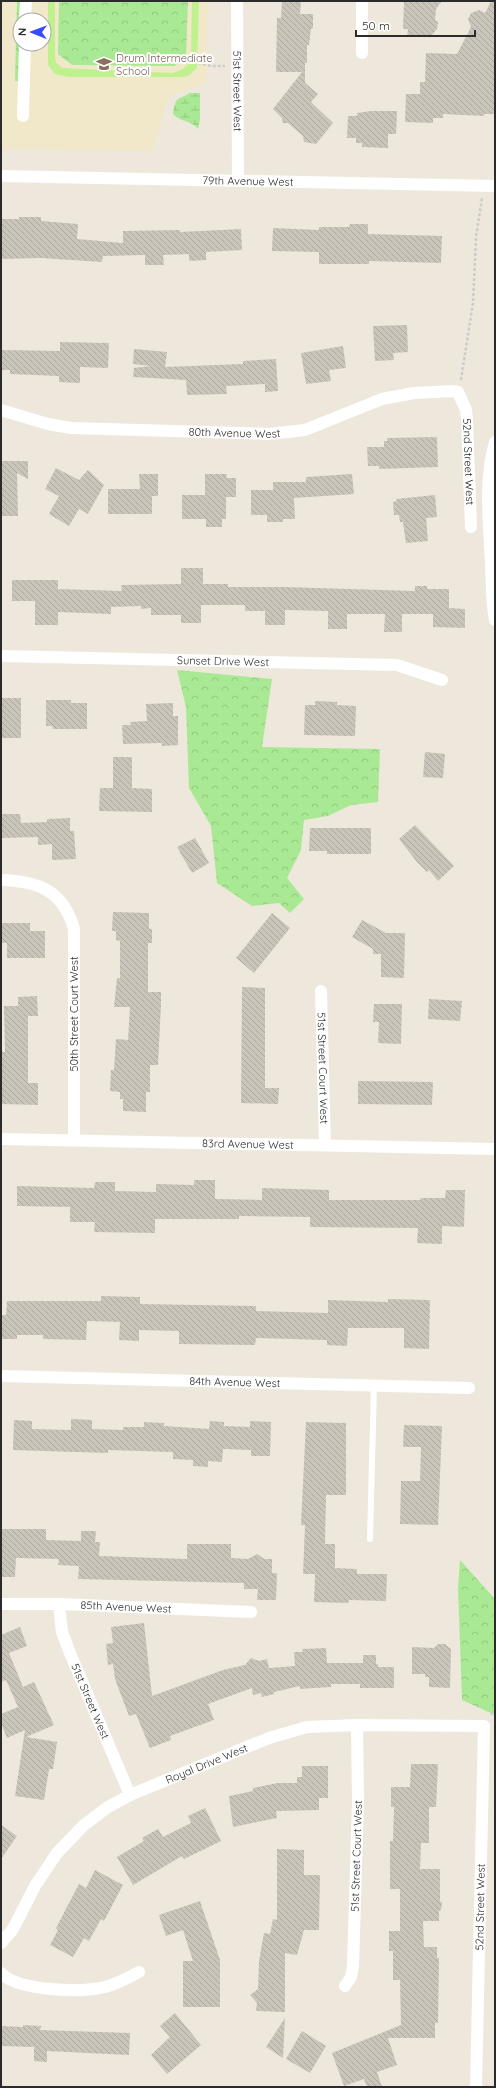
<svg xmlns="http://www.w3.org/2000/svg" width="496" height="2088" font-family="Quicksand,sans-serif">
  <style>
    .education { fill: #f1e8ca; fill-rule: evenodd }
    .forest { fill: url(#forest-crowns) }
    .wetland { fill: url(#wetland-marsh) }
    .pitch { fill: #bff28e }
    .building { fill: url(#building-back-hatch) }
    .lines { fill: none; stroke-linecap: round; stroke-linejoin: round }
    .path { stroke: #ccc; stroke-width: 2.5; stroke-dasharray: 3 2; stroke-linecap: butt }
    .lane { stroke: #fff; stroke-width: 6 }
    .street { stroke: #fff; stroke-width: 12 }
    .labels { text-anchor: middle; stroke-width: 4; stroke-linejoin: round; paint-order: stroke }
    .education-label { font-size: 11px; fill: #785e54; stroke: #fff; text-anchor: start }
    .street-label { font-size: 11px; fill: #2b2b2b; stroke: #fff }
  </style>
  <defs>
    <pattern id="forest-crowns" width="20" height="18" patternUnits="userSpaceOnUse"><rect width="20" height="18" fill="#a9e993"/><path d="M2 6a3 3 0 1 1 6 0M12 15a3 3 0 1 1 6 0" fill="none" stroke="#92c87f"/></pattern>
    <pattern id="wetland-marsh" width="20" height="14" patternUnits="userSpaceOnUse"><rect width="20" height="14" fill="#a9e993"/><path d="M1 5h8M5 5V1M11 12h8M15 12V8" fill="none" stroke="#92c87f"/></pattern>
    <pattern id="building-back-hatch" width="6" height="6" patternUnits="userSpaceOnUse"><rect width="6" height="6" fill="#c9c5bb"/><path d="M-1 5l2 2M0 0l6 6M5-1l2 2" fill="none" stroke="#ada9a1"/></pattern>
  </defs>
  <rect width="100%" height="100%" fill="#eee8dc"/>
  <path class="education" d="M1,1H208L206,84L169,95L153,151L1,149ZM20,20H44V44H20Z"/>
  <g class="forest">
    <polygon points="17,1 31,1 20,20 20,44 29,82 15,81"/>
    <polygon points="59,1 188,1 186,57 174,66 72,65 58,54"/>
    <polygon points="177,670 272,679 262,747 380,749 378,802 351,805 328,816 304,820 301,850 287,878 304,899 290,913 279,903 252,906 217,883 211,826 189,788 186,707"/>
    <polygon points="460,1560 495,1599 495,1715 462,1700 458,1588"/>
  </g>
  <path class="wetland" d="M190,93H200V120L198,129C191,120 180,122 173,114C176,96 176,101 190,93Z"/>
  <polygon class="pitch" points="48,1 55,1 55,57 56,63 62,68 173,73 183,69 191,60 192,1 199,1 197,68 188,76 183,77 68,77 55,74 48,65"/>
  <g class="building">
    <polygon points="282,1 301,1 300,14 313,14 313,28 311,29 309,45 307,45 307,63 305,63 305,83 318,94 311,102 333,123 316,144 304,142 303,136 288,123 283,123 282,118 273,109 302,72 276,72 277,18 281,18"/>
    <polygon points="404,1 442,1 436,9 435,20 438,22 437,29 431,36 407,36 408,29 403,29"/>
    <polygon points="491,1 495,1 495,114 484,114 484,116 443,114 443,118 433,118 433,123 405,122 406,94 420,94 420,82 425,82 426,53 457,54 471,27 468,19 471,13 479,10 485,13"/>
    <polygon points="371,111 397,111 396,134 388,134 388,148 362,147 362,143 356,143 356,138 347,138 348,116 357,116 357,113"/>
    <polygon points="19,217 41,217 41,221 78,224 77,239 123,243 123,231 180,230 180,232 241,229 242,250 206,252 206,260 189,261 189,254 163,255 164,265 145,265 145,255 103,256 102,262 41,258 1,259 1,219 19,219"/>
    <polygon points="350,224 368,224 368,234 442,236 441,263 369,261 369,264 319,264 319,252 272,251 273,228 319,230 319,227 349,227"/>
    <polygon points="407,325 408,352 393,353 394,360 375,361 373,326"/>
    <polygon points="60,342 109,343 108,368 80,367 80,383 59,382 59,376 10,374 10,370 1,370 1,350 60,351"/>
    <polygon points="343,346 346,368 329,370 331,381 306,384 301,353"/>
    <polygon points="134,349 167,352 165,367 243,364 243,361 276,359 278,391 265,392 265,384 226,386 227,394 187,395 186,380 133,377 134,368 151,366 133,364"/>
    <polygon points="437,437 438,467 379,469 379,466 368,466 367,447 384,447 384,441 387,441 387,438"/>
    <polygon points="1,461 28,461 28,479 17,473 18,516 1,516"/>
    <polygon points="56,468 79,480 88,470 104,485 88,514 79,509 69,526 49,514 59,496 45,489"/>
    <polygon points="139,474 158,474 158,496 152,496 152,514 108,514 108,489 140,489"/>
    <polygon points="205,474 227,474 226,478 236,478 236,497 226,497 226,519 222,519 222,527 206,527 206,519 182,519 182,495 205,495"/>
    <polygon points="352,474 354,494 294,498 295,519 283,519 283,522 267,522 267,515 251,515 251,490 273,490 273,482 306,482 306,477"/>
    <polygon points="435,495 437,517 426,518 428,541 406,543 403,522 400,522 399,515 394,515 393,502 397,501 396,499"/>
    <polygon points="181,568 203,568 203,584 228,584 228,587 284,587 415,591 415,586 427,586 427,589 449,589 449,608 465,609 465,628 433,627 433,614 402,614 402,632 384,632 385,614 347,614 347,629 328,629 328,611 285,610 285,625 265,625 265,611 245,611 245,605 201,605 201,623 181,623 181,615 151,615 151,608 141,609 141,606 111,607 111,614 58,612 58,625 35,625 35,601 12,601 12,580 58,580 58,589 122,591 121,585 181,584"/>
    <rect x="1" y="698" width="20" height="40"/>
    <polygon points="46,700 71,700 71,703 87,703 87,729 53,729 52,726 46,726"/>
    <polygon points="315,701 337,702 337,705 356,706 355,736 304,735 305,705 315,705"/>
    <polygon points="173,703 173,716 178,716 178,745 162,746 162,743 123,744 122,725 131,725 130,722 147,721 146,704"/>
    <polygon points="425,752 445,754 443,778 423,777"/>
    <polygon points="113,757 132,757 132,788 152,789 152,812 99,811 100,788 113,788"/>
    <polygon points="1,814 20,814 21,823 47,822 47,819 70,818 70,831 74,831 76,859 52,860 52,844 38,845 38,837 1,838"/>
    <polygon points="415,825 454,866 438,881 429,870 427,872 417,862 399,839"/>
    <polygon points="310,828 371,828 371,854 327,854 327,851 309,851"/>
    <polygon points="195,838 209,863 192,873 177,847"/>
    <polygon points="113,912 149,913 149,929 152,929 152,943 148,943 148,992 161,992 161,1005 158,1065 150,1065 150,1092 146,1092 146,1112 123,1111 123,1099 120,1099 120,1092 110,1091 111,1070 114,1070 116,1039 128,1040 130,1007 114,1007 117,978 120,978 120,941 116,940 116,931 112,931"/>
    <polygon points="272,913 290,928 254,973 236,958"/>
    <polygon points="362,920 386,933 405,933 404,978 381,977 381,954 373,954 373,949 352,937"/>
    <polygon points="1,923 30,923 30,931 45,931 45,958 7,958 7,943 1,943"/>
    <polygon points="242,987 265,988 265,1088 279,1088 278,1104 241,1103"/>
    <polygon points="37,996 38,1016 28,1016 28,1083 38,1083 38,1105 1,1104 1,1052 5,1052 4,1006 18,1006 18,997"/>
    <polygon points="429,999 462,1001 460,1021 428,1019"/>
    <polygon points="374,1004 402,1004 401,1044 378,1043 379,1022 373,1022"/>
    <polygon points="358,1081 433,1082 432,1105 358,1104"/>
    <polygon points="194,1180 215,1180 215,1199 262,1200 262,1188 329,1190 329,1200 420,1200 421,1198 445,1198 446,1190 465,1190 464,1227 442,1226 442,1244 417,1243 418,1228 310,1227 310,1217 239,1216 239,1219 155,1219 155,1233 94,1232 95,1222 70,1222 70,1207 17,1206 17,1186 94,1188 95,1182 115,1182 115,1191 156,1192 156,1184 194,1185"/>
    <polygon points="101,1296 140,1297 140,1304 256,1306 256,1311 328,1313 328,1300 388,1302 388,1299 430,1300 429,1349 404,1348 404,1328 348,1328 347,1346 327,1345 327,1340 256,1338 255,1345 179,1344 179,1331 139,1330 139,1341 119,1340 120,1322 87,1321 86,1340 43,1339 43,1335 17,1335 17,1339 1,1339 1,1315 6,1315 7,1301 101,1301"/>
    <polygon points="71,1419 92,1420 92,1429 123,1430 123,1427 144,1427 144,1422 164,1423 164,1426 209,1429 210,1421 224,1422 224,1426 250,1427 250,1421 271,1422 270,1456 251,1456 251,1450 223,1449 222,1462 208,1461 208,1467 193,1466 193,1460 173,1459 173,1452 108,1450 108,1453 13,1450 14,1420 32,1421 32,1429 71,1430"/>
    <polygon points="306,1422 346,1423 346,1495 326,1495 325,1544 335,1544 335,1568 357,1569 357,1574 387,1574 386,1601 349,1600 348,1603 314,1602 315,1574 303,1574 305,1525 301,1525"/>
    <polygon points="404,1425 442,1426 438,1525 400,1524 401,1481 420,1481 421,1447 403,1447"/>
    <polygon points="1,1529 46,1529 46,1540 81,1541 81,1531 96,1531 95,1542 100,1542 99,1556 187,1559 187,1544 231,1544 231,1558 248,1559 257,1554 264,1559 272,1559 272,1573 277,1573 276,1600 257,1600 258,1589 244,1589 244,1583 78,1579 79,1566 58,1565 59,1559 16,1558 15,1577 1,1577"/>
    <polygon points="144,1623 152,1696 223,1670 245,1665 251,1658 259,1661 267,1659 269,1668 295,1666 294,1652 303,1652 302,1649 326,1648 327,1663 363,1663 363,1655 376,1655 376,1664 378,1664 378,1667 394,1667 394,1688 360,1688 360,1684 331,1684 331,1687 300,1689 300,1686 274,1692 274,1694 262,1697 261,1693 253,1695 252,1688 208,1704 214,1720 170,1736 171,1740 150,1748 136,1714 129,1716 115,1679 113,1664 108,1665 106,1644 113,1643 111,1627"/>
    <polygon points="20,1627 27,1646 9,1653 23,1687 34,1682 54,1725 26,1737 57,1742 53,1769 49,1769 44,1800 15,1796 25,1730 7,1738 1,1723 1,1714 18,1707 6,1680 1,1682 1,1635"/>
    <polygon points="438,1644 445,1644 451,1649 450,1688 429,1687 429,1677 425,1677 425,1674 412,1674 412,1647 434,1648"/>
    <polygon points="411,1764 438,1764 436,1807 429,1807 429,1843 421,1843 420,1869 440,1869 440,1901 442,1903 441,1910 439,1911 439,1921 423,1921 424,1947 437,1947 437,1958 439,1958 438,2023 435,2023 435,2038 388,2038 397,2065 377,2072 382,2087 367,2087 364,2079 344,2086 332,2053 401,2025 400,1980 393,1980 393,1951 389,1951 389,1931 400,1931 400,1889 390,1889 390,1841 393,1841 394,1807 391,1807 391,1787 410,1787"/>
    <polygon points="302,1766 328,1766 328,1798 319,1798 319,1810 276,1811 277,1818 233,1827 229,1796 253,1791 253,1788 278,1783 297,1783 297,1777 302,1777"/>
    <polygon points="205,1808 221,1841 184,1859 182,1856 133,1885 117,1857 144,1841 142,1838 158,1829 163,1837 191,1823 188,1816"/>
    <polygon points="1,1825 17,1836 1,1859"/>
    <polygon points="277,1849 304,1850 304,1875 320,1875 319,1930 304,1930 297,1955 285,1953 285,2012 256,2011 257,2003 250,1995 258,1989 259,1961 264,1933 270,1934 273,1919 277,1920"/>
    <polygon points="95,1870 123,1885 104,1921 101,1919 89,1941 84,1938 73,1957 50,1945 58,1930 56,1928 79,1884 86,1888"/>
    <polygon points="200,1901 220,1960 220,2007 183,2007 183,1961 193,1961 183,1930 166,1936 159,1915"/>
    <polygon points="175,2013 201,2045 167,2074 151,2055 170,2037 160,2026"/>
    <polygon points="285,2018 283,2058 266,2047"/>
    <polygon points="23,2025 41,2026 40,2030 130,2033 129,2055 47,2051 47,2062 34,2061 34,2047 1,2046 1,2026 23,2027"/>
    <polygon points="302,2031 326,2046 310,2073 286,2059"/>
  </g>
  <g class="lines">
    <g class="path">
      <polyline points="198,63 211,66 225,66"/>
      <polyline points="461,380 473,303 476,237 482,198"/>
      <polyline points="491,1715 495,1710"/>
    </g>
    <polyline class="lane" points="370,1539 374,1385"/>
    <g class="street">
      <path id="s1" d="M237,1L238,181"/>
      <polyline points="362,1 362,53"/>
      <polyline points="25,20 26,1"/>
      <polyline points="23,116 25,44"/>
      <path id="s2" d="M1,176L495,186"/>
      <path id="s3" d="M1,410L48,424L71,428L269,434L305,430L382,399L414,393L452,391L458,392L466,410L467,419L471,527"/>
      <path d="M495,442C484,477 489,525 491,562C492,581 491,601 495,620"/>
      <path id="s4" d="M1,656L397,665L442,680"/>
      <path d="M1,880C38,881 63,890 74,929V1140"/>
      <path id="s5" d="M321,991L325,1145"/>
      <path id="s6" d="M1,1139L495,1149"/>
      <path id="s7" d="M1,1376L469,1388"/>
      <path id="s8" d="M1,1604H59L251,1612"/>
      <path id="s9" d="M59,1604L62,1632L70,1653L130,1795"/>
      <path id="s10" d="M1,1943L13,1929L35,1886L57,1853L84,1825L108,1807L130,1795L269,1738L307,1727L357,1725L484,1726L476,2087"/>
      <path d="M1,1973C18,1991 82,1993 105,1987C117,1984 128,1978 139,1972"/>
      <path id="s11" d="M345,1986L351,1977L353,1966L358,1802L357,1725"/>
    </g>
  </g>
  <defs>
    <symbol id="school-bare" viewBox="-9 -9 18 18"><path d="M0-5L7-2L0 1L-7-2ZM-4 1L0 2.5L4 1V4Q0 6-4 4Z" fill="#8d6e63" stroke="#fff" stroke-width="2.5" paint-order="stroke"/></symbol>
  </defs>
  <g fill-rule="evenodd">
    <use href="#school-bare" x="93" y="53" width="22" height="22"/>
  </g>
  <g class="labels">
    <g class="education-label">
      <text x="116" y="62">Drum Intermediate<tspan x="116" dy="13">School</tspan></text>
    </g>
    <g class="street-label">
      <text dy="4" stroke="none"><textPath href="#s1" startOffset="90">51st Street West</textPath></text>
      <text dy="4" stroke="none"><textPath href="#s2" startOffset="247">79th Avenue West</textPath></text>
      <text dy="4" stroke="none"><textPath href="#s3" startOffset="236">80th Avenue West</textPath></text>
      <text dy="4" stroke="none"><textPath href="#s3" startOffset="538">52nd Street West</textPath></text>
      <text dy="4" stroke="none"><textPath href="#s4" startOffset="222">Sunset Drive West</textPath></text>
      <text transform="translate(74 1014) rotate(-90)" y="4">50th Street Court West</text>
      <text dy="4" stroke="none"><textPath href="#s5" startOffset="77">51st Street Court West</textPath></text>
      <text dy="4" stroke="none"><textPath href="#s6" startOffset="247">83rd Avenue West</textPath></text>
      <text dy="4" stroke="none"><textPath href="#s7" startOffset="234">84th Avenue West</textPath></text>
      <text dy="4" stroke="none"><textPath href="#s8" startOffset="125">85th Avenue West</textPath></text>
      <text dy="4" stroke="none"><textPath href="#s9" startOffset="103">51st Street West</textPath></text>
      <text dy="4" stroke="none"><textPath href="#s10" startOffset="283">Royal Drive West</textPath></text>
      <text dy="4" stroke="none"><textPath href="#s11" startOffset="132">51st Street Court West</textPath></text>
      <text transform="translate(480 1907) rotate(-89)" y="4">52nd Street West</text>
    </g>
  </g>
  <rect width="496" height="2088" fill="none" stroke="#2b2b2b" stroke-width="4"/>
  <g transform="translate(32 32) rotate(271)"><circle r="19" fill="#ffffff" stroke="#aaaaaa"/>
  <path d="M0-3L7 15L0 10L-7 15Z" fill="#384cff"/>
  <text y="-6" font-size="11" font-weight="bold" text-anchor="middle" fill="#2b2b2b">N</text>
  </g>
  <path d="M356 30v6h119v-6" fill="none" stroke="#2b2b2b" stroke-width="2"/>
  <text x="362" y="30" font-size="12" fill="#2b2b2b" stroke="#ffffff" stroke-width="3" paint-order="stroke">50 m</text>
</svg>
